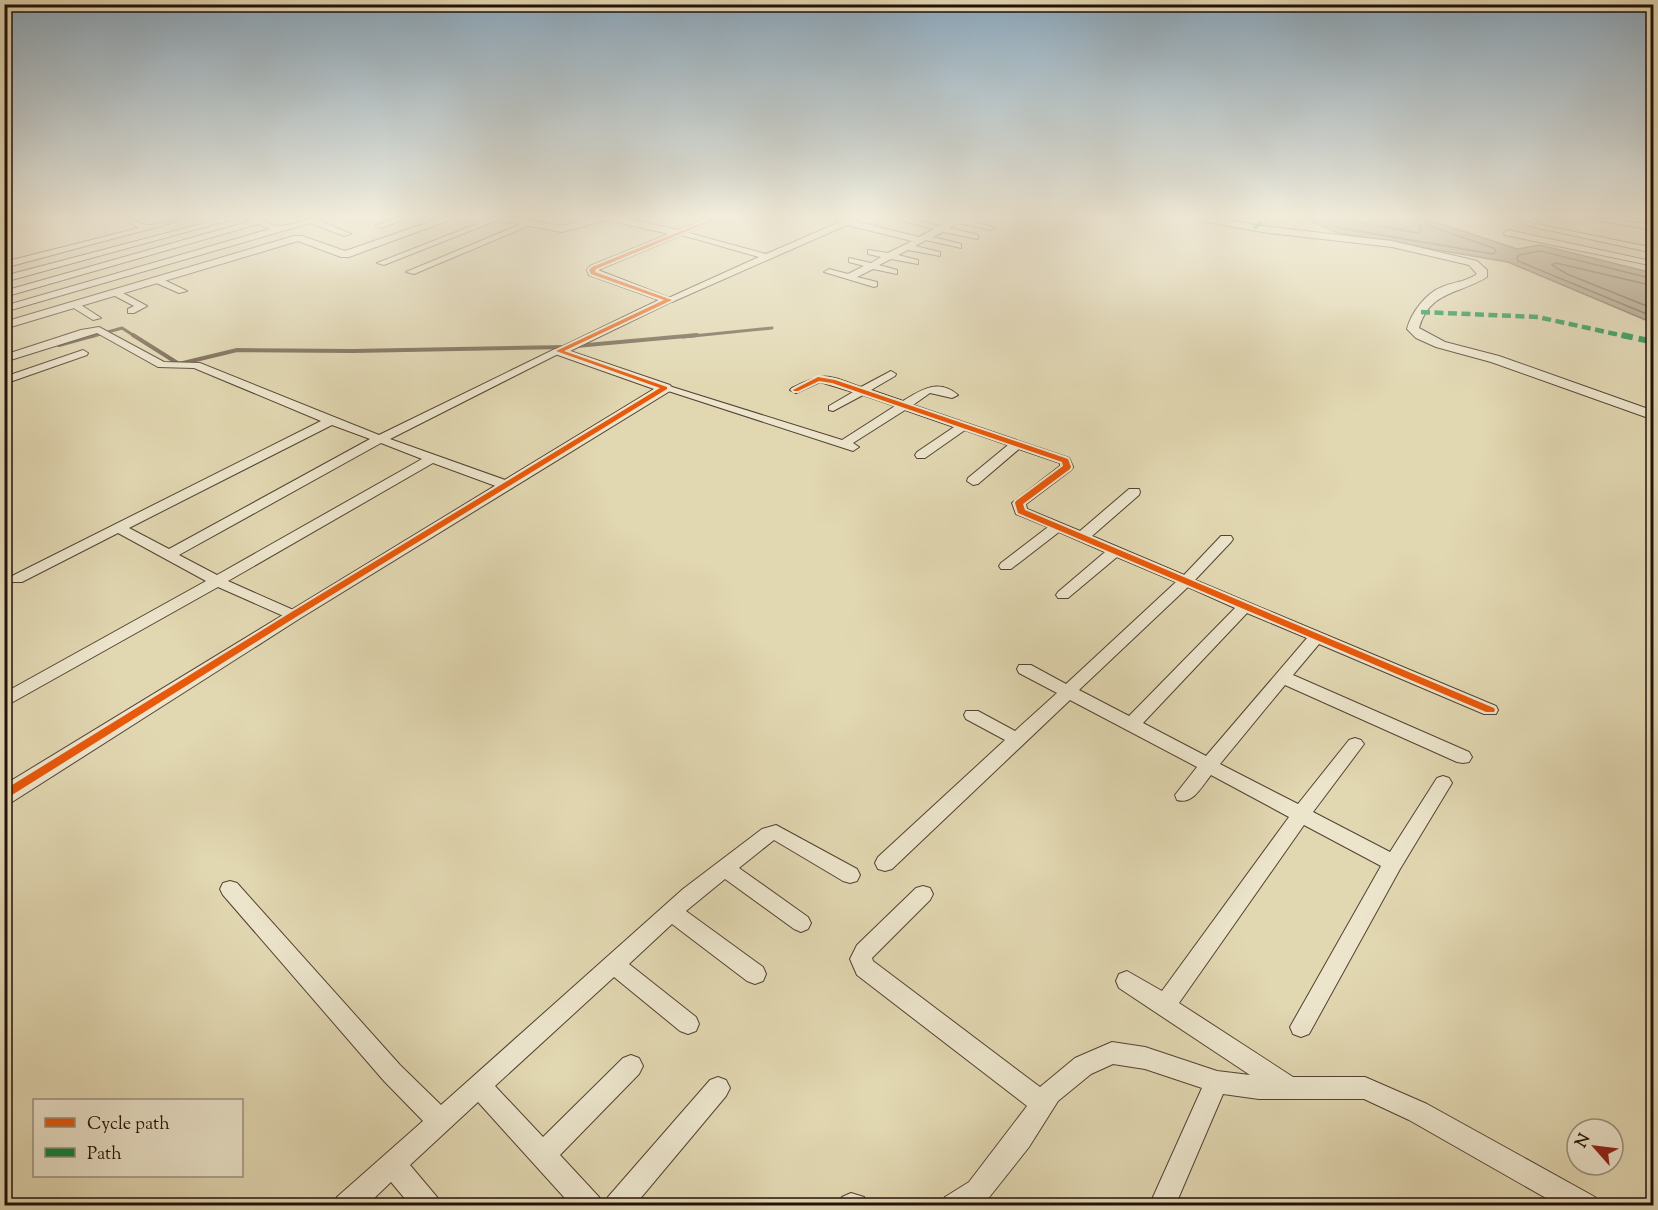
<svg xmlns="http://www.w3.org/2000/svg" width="1658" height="1210" font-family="'Sorts Mill Goudy',serif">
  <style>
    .water { fill: #a19378; stroke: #6f5f4b; stroke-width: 1.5 }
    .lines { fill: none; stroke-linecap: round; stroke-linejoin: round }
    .shore { stroke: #625240; stroke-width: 1.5 }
    .stream-far1 { stroke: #6f5f4b; stroke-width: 3 }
    .stream { stroke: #6f5f4b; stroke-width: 4 }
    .minor-casing { stroke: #534232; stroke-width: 2 }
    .tertiary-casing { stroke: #534232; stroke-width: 2 }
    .minor { fill: #ece5cc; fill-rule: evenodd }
    .tertiary { fill: #ece5cc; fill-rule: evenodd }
    .quiet-far1 { stroke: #00873e; stroke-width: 4.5; stroke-dasharray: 9 4.5; stroke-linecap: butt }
    .quiet { stroke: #00873e; stroke-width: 6; stroke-dasharray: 11 6; stroke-linecap: butt }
    .cycleway-casing { stroke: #ece5cc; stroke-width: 4 }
    .cycleway { fill: #e8590c; fill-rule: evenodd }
  </style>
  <rect width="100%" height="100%" fill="#e1d7b1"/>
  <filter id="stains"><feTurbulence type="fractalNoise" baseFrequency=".00333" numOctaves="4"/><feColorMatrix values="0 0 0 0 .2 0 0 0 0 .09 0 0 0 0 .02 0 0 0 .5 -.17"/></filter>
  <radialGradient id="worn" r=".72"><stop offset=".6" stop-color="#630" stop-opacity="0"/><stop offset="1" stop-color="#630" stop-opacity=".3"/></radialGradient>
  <polygon class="water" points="1310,218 1423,218 1517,249 1540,245 1653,273 1653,323 1508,262 1338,233 1314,223"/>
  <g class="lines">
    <g class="shore">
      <polyline points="1317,218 1340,228 1493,254 1496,252 1494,248 1429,226 1425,218"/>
      <polyline points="1336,218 1418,233 1421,230 1417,218"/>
      <polyline points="1654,279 1540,251 1519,255 1517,258 1518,261 1654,317"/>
      <polyline points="1654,286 1556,263 1552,265 1567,274 1654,309"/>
    </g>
    <g class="stream-far1">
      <polyline points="90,337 122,328 136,337"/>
      <polyline points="683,337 772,328"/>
    </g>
    <g class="stream">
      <polyline points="133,335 179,364 237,350 353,351 567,347"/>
      <polyline points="59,345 95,335"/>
      <polyline points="576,346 697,335"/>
    </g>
    <defs>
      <g id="minor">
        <path d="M121,218C132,218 141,225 150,225C164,224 176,217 190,218L4,268V262L139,228Z"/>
        <polygon points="224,218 237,218 4,282 4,276"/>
        <path d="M245,218C263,217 265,225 278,226C290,227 308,218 322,218L318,220L351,234L344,236L310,223L4,312V306L270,229L258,224L4,297V291L251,221Z"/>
        <polygon points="396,218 407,218 382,228 375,226"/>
        <polygon points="492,218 503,218 384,265 377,263"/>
        <polygon points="849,218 859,218 854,221 919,237 934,229 893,218 906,218 940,226 954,218 966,218 965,219 995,228 991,230 959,223 949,228 978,235 978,239 943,232 933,237 961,244 961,248 926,240 915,246 940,252 940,256 908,250 898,255 918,260 918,264 891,259 879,265 897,270 897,274 873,269 857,277 877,282 877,286 874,287 824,272 829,269 848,274 864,266 849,262 849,258 871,263 881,257 868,254 868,250 888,253 912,241 847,225 672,302 664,300 759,257 678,234 678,230 766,254"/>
        <polygon points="1583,218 1602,218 1654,225 1654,230"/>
        <polygon points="1522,221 1654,248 1654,253 1525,225 1522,225"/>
        <polygon points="526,222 533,224 414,274 406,272"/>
        <polygon points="1508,230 1651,261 1654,262 1654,266 1505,235 1504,233"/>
        <polygon points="154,278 160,278 187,291 179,293 154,282"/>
        <polygon points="113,291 119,291 147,306 134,313 128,313 128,309 134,306 113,295"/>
        <polygon points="75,302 78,303 101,318 93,320 72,307 70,305"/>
        <path d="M99,327L164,362L200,363L379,435L555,349L564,351L390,439L511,482L512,485L511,488H501L433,463L228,581L298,612L301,615L298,618H288L218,587L4,707V693L206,581L118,533L22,582H12L10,579L12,576L321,421L194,368L158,367L97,333L4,362V355L81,330ZM332,425L370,439L169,549L129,528ZM381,443L422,459L217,575L179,555Z"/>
        <polygon points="83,350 88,353 87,355 4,384 4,377"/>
        <path d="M891,371L896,374L895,376L871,390L903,401C921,390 938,378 958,395L952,398L930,393L913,405L1069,458L1073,467L1071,470L1026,504L1027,509L1080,531L1129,489H1139L1140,492L1139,495L1092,536L1184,575L1221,536H1231L1233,539L1231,542L1195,580L1496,706L1498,710L1496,714H1484L1319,644L1293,675L1469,752L1472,757L1469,762L1463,763L1457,762L1285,685L1220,764L1298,804L1349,740L1355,738L1361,740L1364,744L1313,812L1390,852L1437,778L1443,776L1449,778L1452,783L1400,869L1309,1034L1301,1037L1293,1034L1290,1027L1381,866L1304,825L1179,1003L1293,1077H1365L1427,1104L1595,1197L1599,1206H1560L1409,1120L1364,1099H1259L1223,1094L1175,1206H1149L1202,1088L1145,1069L1113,1064L1091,1074L1058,1101L1029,1147L987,1200L978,1206H941L945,1197L969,1182L1027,1106L857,975L850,959L857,945L916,888L923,886L930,888L933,894L930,900L872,958L873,961L1040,1087L1075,1058L1112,1042L1145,1047L1217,1071L1250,1075L1119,988L1116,981L1119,974L1127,971L1162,991L1289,817L1211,775C1202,786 1193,805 1177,800L1175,795L1197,767L1070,700L892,869L885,871L878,869L875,863L878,857L1005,740L966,719L964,715L966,711H978L1015,731L1057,693L1019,673L1017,669L1019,665H1031L1066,684L1176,582L1117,557L1068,598H1058L1056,595L1058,592L1105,552L1059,532L1011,569H1001L999,566L1001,563L1048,527L1016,514L1012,503L1060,466V463L1019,449L978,484L973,485L967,481L968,478L1008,445L965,430L925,458H917L915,455L917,452L954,427L905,410L853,443L859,447L853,451L659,388L661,386H669L842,440L895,406L863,395L833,411L829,410V406L853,392L820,382L796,393L790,390L792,388C825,371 827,375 861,387ZM1188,587L1235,608L1129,716L1079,690ZM1247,613L1307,638L1206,756L1143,723Z"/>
        <polygon points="776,825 857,869 860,875 857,881 850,883 843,881 774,840 739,868 808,917 811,923 808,929 801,932 794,929 725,879 686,911 763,967 766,974 763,981 755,984 747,981 672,924 629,964 696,1017 699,1024 696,1031 688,1034 680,1031 614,977 495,1086 543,1137 623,1058 631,1055 639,1058 643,1066 639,1074 560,1155 599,1197 603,1206 572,1206 478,1102 410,1165 437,1197 441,1206 411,1206 391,1182 366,1206 333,1206 337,1197 423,1121 384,1081 223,895 220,889 223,883 230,881 237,883 400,1065 441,1105 683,889 762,829"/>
        <polygon points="718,1077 726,1080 730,1088 726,1096 634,1206 604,1206 608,1197 710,1080"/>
        <polygon points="851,1193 864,1197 868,1206 838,1206 842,1197"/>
      </g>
      <g id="tertiary">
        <polygon points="441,218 455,218 349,257 341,257 298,241 4,329 4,322 294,236 302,236 345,251"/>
        <polygon points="497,218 517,218 562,226 593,218 623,218 679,230 709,218 722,218 598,270 675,300 570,351 670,385 672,388 670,391 299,619 12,802 4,804 4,785 654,389 555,354 553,351 659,300 589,275 587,270 590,266 669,234 606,220 562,232 502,221"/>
        <path d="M1197,218H1217L1262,226L1392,241L1477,261L1487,270V277C1460,294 1429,291 1419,328L1445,342L1499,356L1654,411V420L1491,362L1436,347L1416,338L1407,329C1411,313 1426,293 1442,287C1456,281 1463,283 1477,274L1469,265L1392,247L1262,232L1202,221Z"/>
      </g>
    </defs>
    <use href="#minor" class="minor-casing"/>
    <use href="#tertiary" class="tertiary-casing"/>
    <use href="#minor" class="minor"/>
    <use href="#tertiary" class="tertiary"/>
    <g class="quiet-far1">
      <polyline points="1254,228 1267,218"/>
      <polyline points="1421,312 1538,317 1629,337"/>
    </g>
    <polyline class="quiet" points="1622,335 1654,342"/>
    <defs>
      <g id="cycleway">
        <polygon points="713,218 719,218 596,269 595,272 672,300 564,351 667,387 667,389 296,617 4,800 4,790 290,613 660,388 556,351 664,300 591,274 589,270 592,267"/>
        <polygon points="818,377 835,380 1068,459 1071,467 1070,469 1023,504 1025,510 1494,708 1495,710 1494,712 1486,712 1018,513 1015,503 1016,501 1063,466 1062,462 832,383 819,381 798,391 794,391 793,390"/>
      </g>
    </defs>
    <use href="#cycleway" class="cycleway-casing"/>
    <use href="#cycleway" class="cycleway"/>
  </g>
  <linearGradient id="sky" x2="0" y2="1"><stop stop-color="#8ba7bb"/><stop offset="0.56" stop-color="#f2eddc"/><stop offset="1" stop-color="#f2eddc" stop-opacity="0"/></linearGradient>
  <rect width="1658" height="387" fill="url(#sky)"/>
  <rect width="1658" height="1210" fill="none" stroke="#e1d7b1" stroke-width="24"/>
  <rect x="6" y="6" width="1646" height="1198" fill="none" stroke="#241008" stroke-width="3"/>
  <rect x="12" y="12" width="1634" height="1186" fill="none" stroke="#241008" stroke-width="1.5"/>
  <rect x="33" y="1099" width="210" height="78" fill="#ece5cc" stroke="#9c907e" stroke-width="1.5"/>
  <rect x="45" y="1118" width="30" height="9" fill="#e8590c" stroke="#9c907e" stroke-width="1.5"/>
  <text x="87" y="1129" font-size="18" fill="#241008">Cycle path</text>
  <rect x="45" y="1148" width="30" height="9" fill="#00873e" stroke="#9c907e" stroke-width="1.5"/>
  <text x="87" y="1159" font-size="18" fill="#241008">Path</text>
  <g transform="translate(1595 1147) rotate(298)"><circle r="28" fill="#ece5cc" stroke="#9c907e" stroke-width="1.5"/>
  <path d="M0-4.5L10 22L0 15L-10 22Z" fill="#8f2418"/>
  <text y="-9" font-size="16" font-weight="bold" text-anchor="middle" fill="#241008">N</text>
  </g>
  <rect width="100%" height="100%" filter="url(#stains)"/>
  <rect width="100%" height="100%" fill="url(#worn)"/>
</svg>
